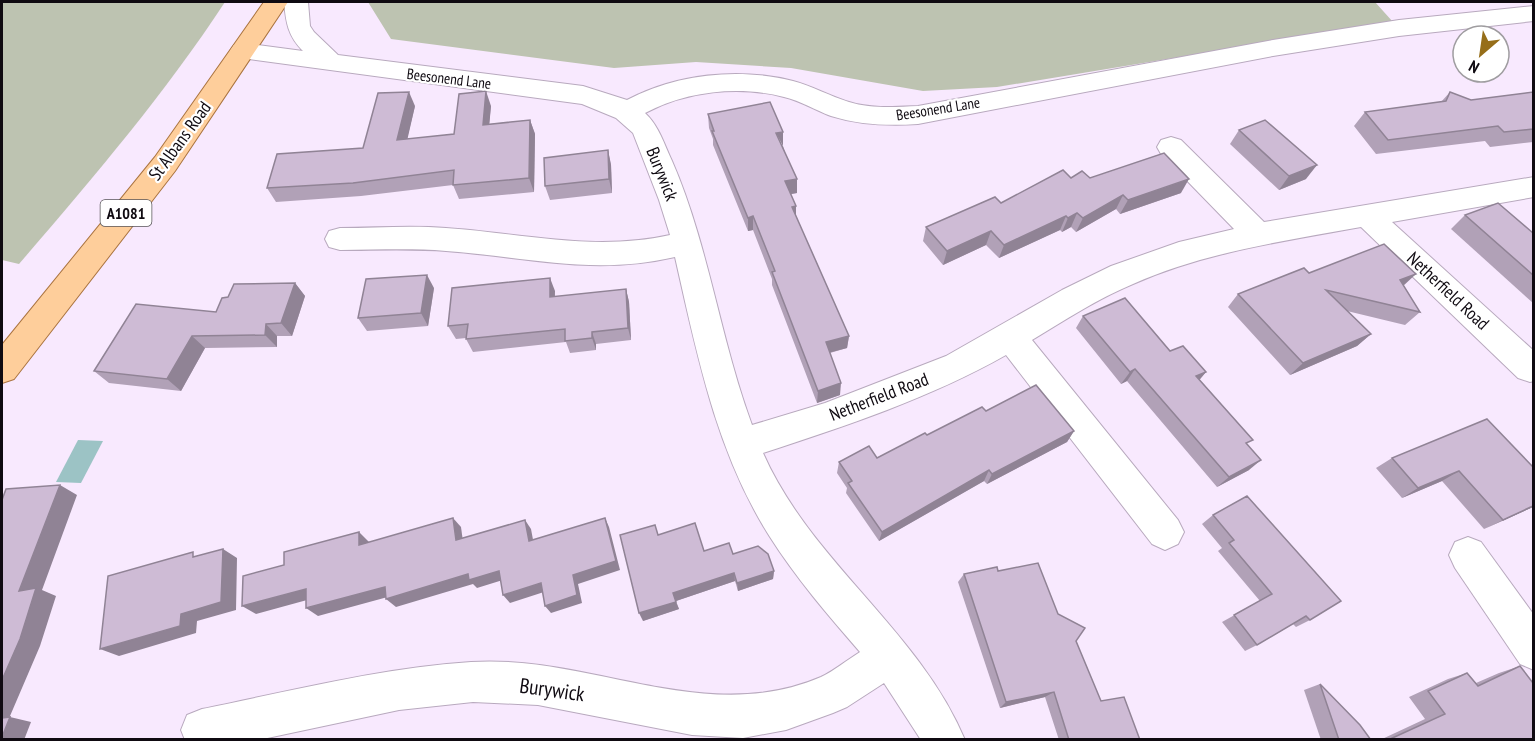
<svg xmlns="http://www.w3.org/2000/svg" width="1535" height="741" font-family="'PT Sans Narrow',sans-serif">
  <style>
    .green { fill: #bdc3b1 }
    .water { fill: #9cc3c5 }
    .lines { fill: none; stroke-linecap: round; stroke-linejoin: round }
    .minor-casing { stroke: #b8a9be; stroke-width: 2 }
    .major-casing { stroke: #aa7440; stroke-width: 2 }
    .minor { fill: #fff; fill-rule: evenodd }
    .major { fill: #fece9b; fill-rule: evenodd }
    .wall { fill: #b1a1b7 }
    .shaded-wall { fill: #908395 }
    .building { fill: #cebbd5; stroke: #908395; stroke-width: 1.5 }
    .labels { text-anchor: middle; stroke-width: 4.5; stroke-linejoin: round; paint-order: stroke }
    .far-street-label { font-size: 15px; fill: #0f0a11; stroke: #fff }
    .shield { fill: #fff; stroke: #575458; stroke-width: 1.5 }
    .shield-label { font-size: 16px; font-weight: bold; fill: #0f0a11 }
    .street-label { font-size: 18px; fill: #0f0a11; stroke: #fff }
    .near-street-label { font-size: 21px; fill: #0f0a11; stroke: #fff }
  </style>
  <rect width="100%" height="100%" fill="#f8e9fe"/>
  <g class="green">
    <path d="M2,2H225C164,95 92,179 19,264L2,260Z"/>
    <polygon points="368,2 1375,2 1393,22 997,87 923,91 791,68 696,62 614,68 391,39"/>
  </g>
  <polygon class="water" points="78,440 103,441 81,483 56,482"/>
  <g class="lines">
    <defs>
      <g id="minor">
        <path d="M284,2H308L310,26L314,32L338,55L583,86L627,100C676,74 738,67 793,81C812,86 830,96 849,102C871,109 896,107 918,106L1273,40L1399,20L1534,6V21L1399,36L1273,56L918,124C888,126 860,125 831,116C815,110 801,101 784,97C739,85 686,91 645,113C659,126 664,144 672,161C709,246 720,339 752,425L825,403L946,356L1062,290L1111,266L1179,242L1234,229L1161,154L1157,147L1161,140L1171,137L1181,140L1264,222L1534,177V197L1392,222L1534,351V381L1530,382L1518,378L1361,227C1284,241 1205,252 1133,284C1097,299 1065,320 1032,340L1178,520L1184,532L1178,544L1165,550L1152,544L1006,355C930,398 846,426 763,453C811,562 919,630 965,740H921L884,683L847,707L833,713L786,730L743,738L692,735L538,705L473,702L399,710L258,740H185L181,730L187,715L202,709C291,691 380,668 471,662C590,654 705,727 821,677C834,671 847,660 860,652C828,615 796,578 770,537C716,452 697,354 675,257C593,276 527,257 446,251C411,248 375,250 340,250L329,247L325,239L329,231L340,228C375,228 411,225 446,228C521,233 594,252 670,235L659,200L633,133L616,118L582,104L234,57L230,51L234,45L243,43L303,51C288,36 286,23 284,2Z"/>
        <polygon points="1468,537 1481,542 1534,615 1534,670 1520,664 1455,568 1449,555 1455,542"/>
      </g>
      <polygon id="major" points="264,2 288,2 175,171 14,379 2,383 2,345 155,157"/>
    </defs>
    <use href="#minor" class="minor-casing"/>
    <use href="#major" class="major-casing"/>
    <use href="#minor" class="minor"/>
    <use href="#major" class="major"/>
  </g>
  <g class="wall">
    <polygon points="1450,92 1471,100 1533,92 1533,142 1490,147 1485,141 1376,154 1354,126 1365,112 1441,102"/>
    <polygon points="415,106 407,139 454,134 491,106 489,124 530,120 535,134 534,192 459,199 453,185 361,196 276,202 267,188 363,148"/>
    <polygon points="708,114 783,146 797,193 791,194 796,206 796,216 849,336 847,348 830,353 840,395 817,403 772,285 772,279 753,230 748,231 713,145 713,139 709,128"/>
    <polygon points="1239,130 1306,179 1279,190 1230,144"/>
    <polygon points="608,150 611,165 612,193 550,200 545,186"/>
    <polygon points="1071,178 1090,178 1181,193 1120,214 1116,209 1076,232 1071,227 1062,232 1060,230 999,258 986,245 943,265 923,241 926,227 1001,203"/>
    <polygon points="1465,215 1533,233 1533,303 1451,229"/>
    <polygon points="1309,273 1404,286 1420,312 1405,325 1347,311 1371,334 1357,346 1290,375 1228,307 1238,294"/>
    <polygon points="295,283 305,296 292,336 277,336 277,347 205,348 181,391 109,383 94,371 216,312 228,297"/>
    <polygon points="434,288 428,326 367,331 358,318"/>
    <polygon points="626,289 629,302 631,340 596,344 596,350 570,353 566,342 473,352 466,339 466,338 456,339 448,326 555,291 555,297"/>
    <polygon points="1083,316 1170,351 1206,372 1199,380 1248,445 1249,470 1217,487 1127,381 1121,384 1076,328"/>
    <polygon points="986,411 1074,431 1067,442 987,484 984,481 879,541 846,493 847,488 837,473 839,462 877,458 927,435"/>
    <polygon points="1392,458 1533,467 1533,507 1484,529 1442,481 1402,498 1376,468"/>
    <polygon points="1213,515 1310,620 1296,627 1293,624 1257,645 1245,651 1222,622 1260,601 1218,551 1222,548 1202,524"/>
    <polygon points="658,535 704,551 733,554 774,571 773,579 738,591 735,581 676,601 679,609 643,621"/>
    <polygon points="998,571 1058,614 1076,641 1101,701 1140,740 1059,740 1045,697 1000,708 958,582 964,574"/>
    <polygon points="1520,666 1533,740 1380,740 1425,719 1409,697 1448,679 1467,673 1476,683 1499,673"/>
    <polygon points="1320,684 1371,740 1321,740 1304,690"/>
  </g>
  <g class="shaded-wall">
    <polygon points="486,91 491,106 488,139 483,125"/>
    <polygon points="409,92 415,106 404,154 397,140"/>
    <polygon points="530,120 535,134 534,192 529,178"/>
    <polygon points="783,132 783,146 776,133"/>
    <polygon points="608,150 611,165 612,193 609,179"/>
    <polygon points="1317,165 1306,179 1279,190 1289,176"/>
    <polygon points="797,179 797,193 785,195 785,181"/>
    <polygon points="1189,179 1181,193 1120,214 1128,200"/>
    <polygon points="1123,195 1116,209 1076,232 1083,218"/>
    <polygon points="796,206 796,220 792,207"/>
    <polygon points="1077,213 1071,227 1062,232 1068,218"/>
    <polygon points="753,216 753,230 748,231 748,218"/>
    <polygon points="1066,216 1060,230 999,258 1004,245"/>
    <polygon points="991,231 986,245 943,265 947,251"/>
    <polygon points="1416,274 1402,287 1400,280"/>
    <polygon points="427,275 434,288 428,326 421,313"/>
    <polygon points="550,278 555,291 554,310 550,297"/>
    <polygon points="295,283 305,296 292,336 281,323"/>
    <polygon points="626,289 629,302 631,340 628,328"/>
    <polygon points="266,324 277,336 277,347 265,335"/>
    <polygon points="592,332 596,344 596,350 592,338"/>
    <polygon points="1371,334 1357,346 1290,375 1303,363"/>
    <polygon points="192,336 205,348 181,391 167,379"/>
    <polygon points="849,336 847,348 824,354 826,342"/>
    <polygon points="1135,369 1127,381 1121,384 1130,372"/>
    <polygon points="1206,372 1196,384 1196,376"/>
    <polygon points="841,383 840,395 817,403 818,391"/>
    <polygon points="1074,431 1067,442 987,484 992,474"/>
    <polygon points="1261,460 1249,470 1217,487 1229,477"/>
    <polygon points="989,470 984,481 879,541 882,532"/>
    <polygon points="1459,471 1442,481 1402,498 1418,488"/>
    <polygon points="60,485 77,495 42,590 56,596 40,646 7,723 2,722 2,680 19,591"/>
    <polygon points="1533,506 1533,507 1484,529 1503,520"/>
    <polygon points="453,518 461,527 464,549 456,540"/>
    <polygon points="605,518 609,527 620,570 578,584 582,603 551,613 545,606 573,575"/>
    <polygon points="525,520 531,529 535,550 529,541"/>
    <polygon points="359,532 369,542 370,554 359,545"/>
    <polygon points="223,549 237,558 236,610 197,621 196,633 119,656 100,649"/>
    <polygon points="499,571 506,579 477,588 473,584 396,607 386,599 468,574"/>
    <polygon points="774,571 773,579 738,591 737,583"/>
    <polygon points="734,573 735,581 676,601 673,593"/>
    <polygon points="541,583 547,591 510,603 503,595"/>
    <polygon points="385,587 395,595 318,616 306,608"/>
    <polygon points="306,589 318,597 256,614 242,606"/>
    <polygon points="676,602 679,609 643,621 639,613"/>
    <polygon points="1054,692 1045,697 1000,708 1006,702"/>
    <polygon points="10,717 31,722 24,740 2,740 2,737"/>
  </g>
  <g class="building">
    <polygon points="486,91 483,125 530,120 529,178 453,185 454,170 353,183 267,188 277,154 363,148 378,93 409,92 397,140 454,134 459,94"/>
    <polygon points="1450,92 1471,100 1533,92 1533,129 1504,132 1498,126 1388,140 1365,112 1446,101"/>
    <polygon points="770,102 783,132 776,133 797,179 785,181 796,206 792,207 849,336 826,342 841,383 818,391 772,272 775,271 753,216 748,218 712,131 714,131 708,114"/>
    <polygon points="1265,120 1317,165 1289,176 1239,130"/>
    <polygon points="608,150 609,179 545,186 544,158"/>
    <polygon points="1164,153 1189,179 1128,200 1123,195 1083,218 1077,213 1068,218 1066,216 1004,245 991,231 947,251 926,227 995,197 1001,203 1063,170 1071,178 1082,171 1090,178"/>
    <polygon points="1498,203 1533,233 1533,275 1465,215"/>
    <polygon points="1384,244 1416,274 1400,280 1420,312 1326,290 1371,334 1303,363 1238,294 1304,268 1309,273"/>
    <polygon points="427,275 421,313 358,318 366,279"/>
    <polygon points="550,278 550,297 626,289 628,328 592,332 592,338 565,341 565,329 466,339 468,324 448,326 452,288"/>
    <polygon points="295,283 281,323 266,324 265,335 192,336 167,379 94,371 136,304 216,312 222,298 228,297 234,284"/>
    <polygon points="1125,298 1170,351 1183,346 1206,372 1196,376 1253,440 1246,443 1261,460 1229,477 1135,369 1130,372 1083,316"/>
    <polygon points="1036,385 1074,431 992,474 989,470 882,532 848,483 852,481 839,462 869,446 877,458 925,433 927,435 982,407 986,411"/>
    <polygon points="1487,419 1533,467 1533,506 1503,520 1459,471 1418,488 1392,458"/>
    <polygon points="60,485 19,591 36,588 20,639 2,680 2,500 6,489"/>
    <polygon points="1247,496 1341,601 1310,620 1306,616 1257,645 1234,615 1272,594 1229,543 1234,540 1213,515"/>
    <polygon points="453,518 456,540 525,520 529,541 605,518 616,561 573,575 577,595 545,606 541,583 503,595 499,571 469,580 468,574 386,599 385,587 306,608 306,589 242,606 243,576 284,565 284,552 359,532 359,545"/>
    <polygon points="695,523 704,551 729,543 733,554 758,546 768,554 774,571 737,583 734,573 673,593 676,602 639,613 620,535 655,525 658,535"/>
    <polygon points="223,549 221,602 181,614 180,626 100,649 108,576 193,552 193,557"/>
    <polygon points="1038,563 1058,614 1085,628 1076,641 1101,701 1124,697 1140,740 1069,740 1054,692 1006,702 964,574 997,567 998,571"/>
    <polygon points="1520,666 1533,683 1533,740 1388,740 1445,714 1428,691 1467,673 1478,686"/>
    <polygon points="1320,684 1360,725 1371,740 1339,740"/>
    <polygon points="10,717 2,737 2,718"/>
  </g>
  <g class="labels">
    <g class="far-street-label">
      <text transform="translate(449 79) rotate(7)" y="5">Beesonend Lane</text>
      <text transform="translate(938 109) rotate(-9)" y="5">Beesonend Lane</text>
    </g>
    <rect class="shield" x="100.5" y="200" width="51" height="26" rx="4.5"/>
    <g class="shield-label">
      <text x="126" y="219">A1081</text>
    </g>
    <g class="street-label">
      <text transform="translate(180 141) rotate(-54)" y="6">St Albans Road</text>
      <text transform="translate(662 174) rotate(68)" y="6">Burywick</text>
      <text transform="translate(1448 291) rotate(43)" y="6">Netherfield Road</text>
      <text transform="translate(879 397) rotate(-21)" y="6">Netherfield Road</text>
    </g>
    <g class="near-street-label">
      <text transform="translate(552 690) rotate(8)" y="7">Burywick</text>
    </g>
  </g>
  <rect width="1535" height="741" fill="none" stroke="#0f0a11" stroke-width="6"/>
  <g transform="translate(1481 54) rotate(209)"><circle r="28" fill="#ffffff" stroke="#9f9da0" stroke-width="1.5"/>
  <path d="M0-4.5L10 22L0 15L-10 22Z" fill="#966e19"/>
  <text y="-9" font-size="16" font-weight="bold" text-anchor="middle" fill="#0f0a11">N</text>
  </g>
</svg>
